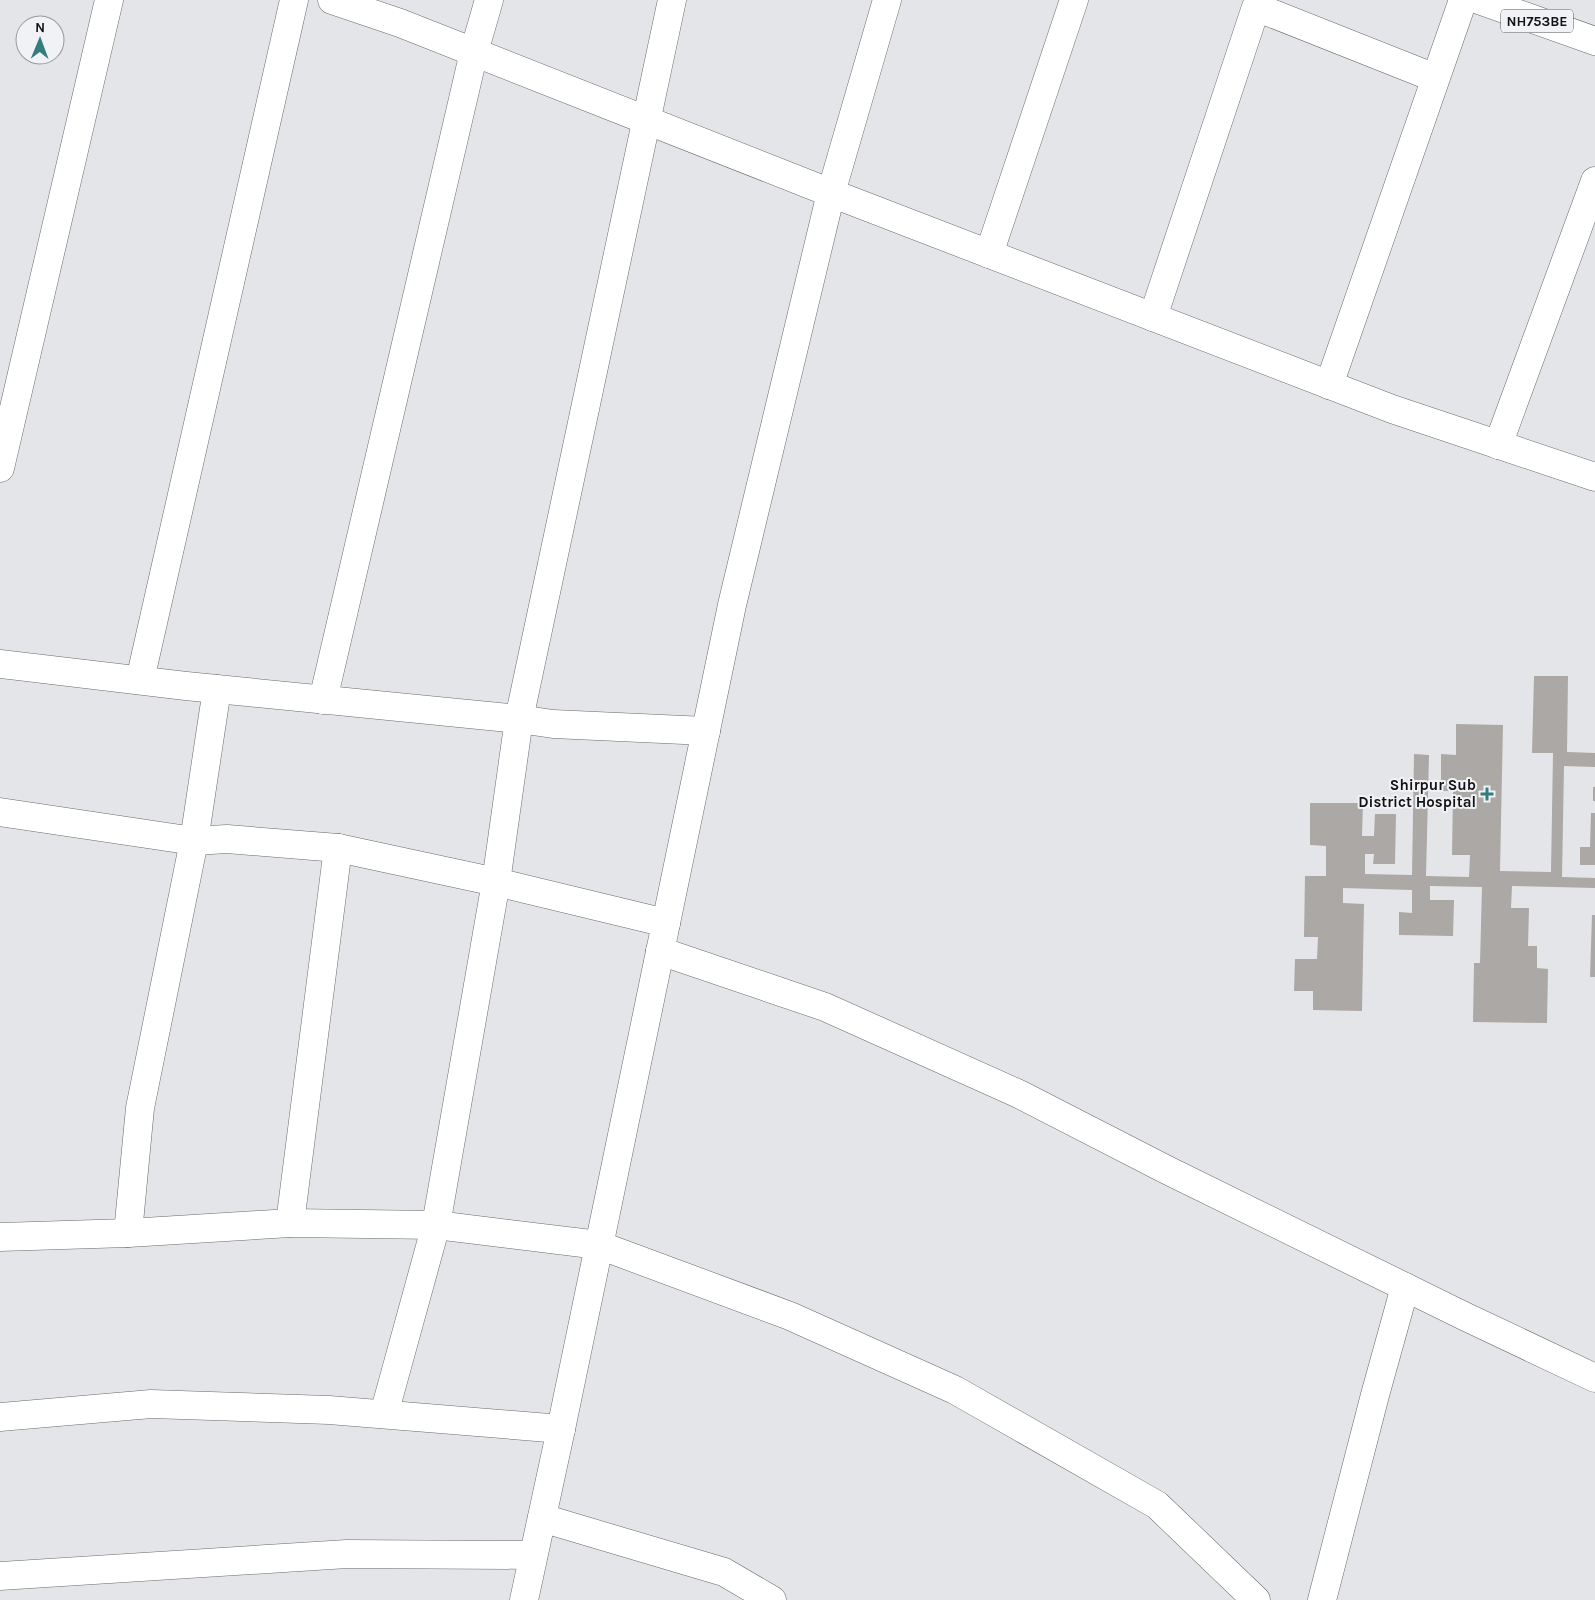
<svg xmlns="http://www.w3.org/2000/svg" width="1595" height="1600" font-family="Karla,sans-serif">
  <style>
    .building { fill: #aba8a6 }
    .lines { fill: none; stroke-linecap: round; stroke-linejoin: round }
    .minor-casing { stroke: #696a6c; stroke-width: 29 }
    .highway-casing { stroke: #696a6c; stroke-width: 29 }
    .minor { stroke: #fff; stroke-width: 28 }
    .highway { stroke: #fff; stroke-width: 28 }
    .poi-dot { fill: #347d7f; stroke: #f1f2f5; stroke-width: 2 }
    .labels { text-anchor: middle; stroke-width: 4; stroke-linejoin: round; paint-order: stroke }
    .shield { fill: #f1f2f5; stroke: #565658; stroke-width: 1 }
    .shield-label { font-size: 14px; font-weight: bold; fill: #131315 }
    .poi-label { font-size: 15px; font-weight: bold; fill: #131315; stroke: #f1f2f5; text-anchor: end }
  </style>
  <rect width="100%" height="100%" fill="#e4e5e8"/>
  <g class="building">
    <polygon points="1534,676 1568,676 1567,752 1595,753 1595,767 1564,766 1562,877 1595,878 1595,888 1512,886 1511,908 1529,908 1528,946 1537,946 1537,968 1548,969 1547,1023 1473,1022 1474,963 1480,963 1482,887 1430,886 1430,900 1454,900 1453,936 1399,935 1399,912 1412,913 1412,890 1343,888 1343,903 1364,904 1362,1011 1313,1010 1313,991 1294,991 1295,959 1317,959 1318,937 1304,937 1305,876 1326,876 1326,846 1310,845 1310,803 1363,803 1362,836 1374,836 1375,814 1396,814 1395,864 1373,864 1374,854 1365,854 1365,874 1412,875 1414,754 1429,755 1426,876 1469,877 1470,855 1452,855 1453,791 1441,791 1441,754 1456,755 1456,724 1503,725 1500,871 1551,872 1553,753 1532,753"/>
    <rect x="1593" y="787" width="2" height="14"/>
    <polygon points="1591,813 1595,813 1595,865 1580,865 1580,847 1590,847"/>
    <polygon points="1592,915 1595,915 1595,977 1590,977"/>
  </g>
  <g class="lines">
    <defs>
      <g id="minor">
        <polyline points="332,0 400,23 831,193 1392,409 1595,477"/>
        <polyline points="989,254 1074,0"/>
        <polyline points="1153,317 1256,7 1435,78"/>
        <polyline points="1329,385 1463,0"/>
        <polyline points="1498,445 1595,181"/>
        <polyline points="0,468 109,0"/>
        <polyline points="0,664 186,686 519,719 553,724 706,731"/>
        <polyline points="140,680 294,0"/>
        <polyline points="323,700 474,52 489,0"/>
        <polyline points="0,812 194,841 227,839 338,848 496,882 666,923"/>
        <polyline points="660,951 825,1007 1019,1094 1167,1170 1464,1316 1595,1378"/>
        <polyline points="290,1223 338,848"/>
        <polyline points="128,1233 140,1108 194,841 217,689"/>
        <polyline points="0,1237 128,1233 290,1223 436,1225 599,1245 790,1316 955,1390 1157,1505 1256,1600"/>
        <polyline points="384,1414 436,1225 496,882 519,719 672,0"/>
        <polyline points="0,1417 151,1404 329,1410 561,1429"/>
        <polyline points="542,1518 724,1572 772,1600"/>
        <polyline points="0,1576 347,1554 533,1555"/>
        <polyline points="524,1600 561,1429 732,605 831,193 887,0"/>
        <polyline points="1322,1600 1375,1395 1405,1287"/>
      </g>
      <polyline id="highway" points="1479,0 1595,41"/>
    </defs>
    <use href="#minor" class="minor-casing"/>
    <use href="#highway" class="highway-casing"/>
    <use href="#minor" class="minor"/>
    <use href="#highway" class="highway"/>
  </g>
  <path class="poi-dot" d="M1484.5 786.5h5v5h5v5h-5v5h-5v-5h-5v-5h5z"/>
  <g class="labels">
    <rect class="shield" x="1501" y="9.5" width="72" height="23" rx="4"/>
    <g class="shield-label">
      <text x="1537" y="26">NH753BE</text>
    </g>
    <g class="poi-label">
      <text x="1476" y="790">Shirpur Sub<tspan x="1476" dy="17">District Hospital</tspan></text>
    </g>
  </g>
  <g transform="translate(40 40) rotate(1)"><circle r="24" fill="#f1f2f5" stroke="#98999b"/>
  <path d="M0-4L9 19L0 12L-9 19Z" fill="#347d7f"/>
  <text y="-8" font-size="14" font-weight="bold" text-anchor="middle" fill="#131315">N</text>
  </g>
</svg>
